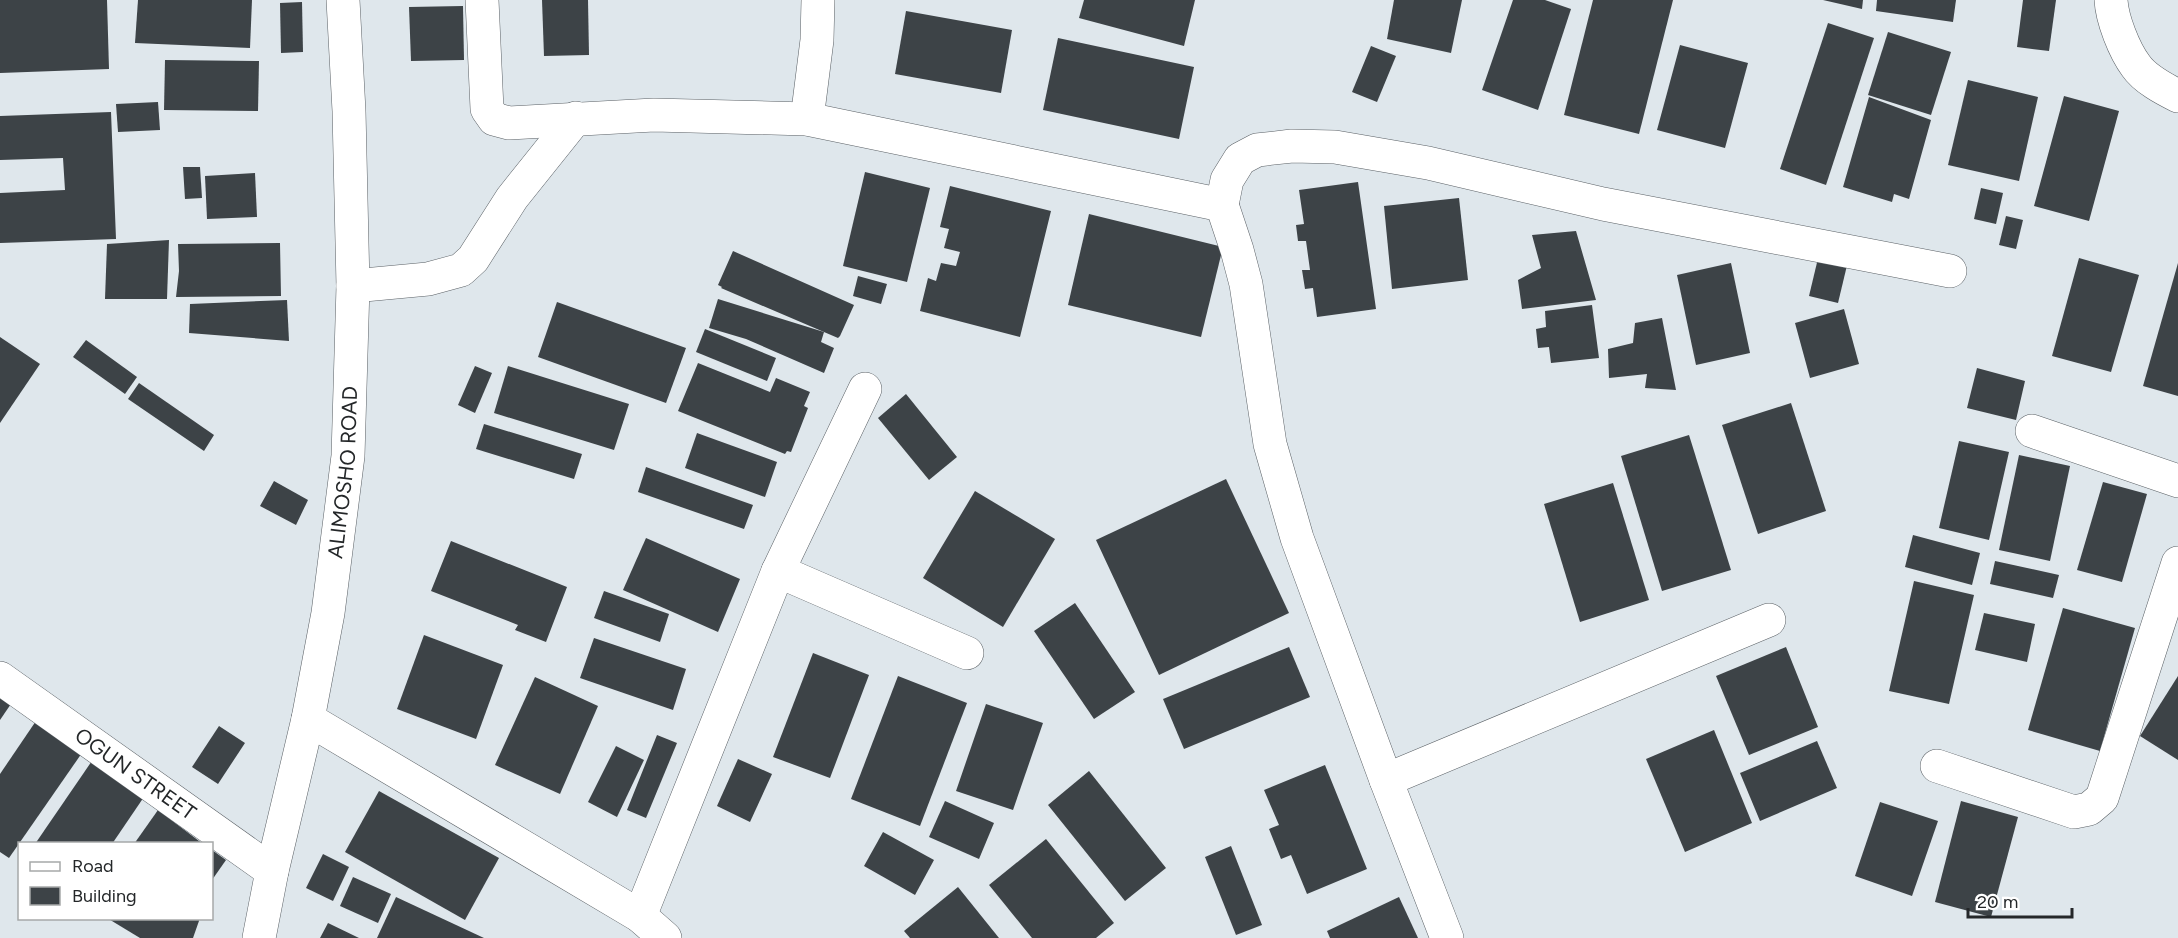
<svg xmlns="http://www.w3.org/2000/svg" width="2178" height="938" font-family="Figtree,sans-serif">
  <style>
    .building { fill: #3d4347 }
    .lines { fill: none; stroke-linecap: round; stroke-linejoin: round }
    .street-casing { stroke: #5b6166; stroke-width: 34 }
    .secondary-casing { stroke: #5b6166; stroke-width: 34 }
    .street { stroke: #fff; stroke-width: 33 }
    .secondary { stroke: #fff; stroke-width: 33 }
    .labels { text-anchor: middle; stroke-width: 6; stroke-linejoin: round; paint-order: stroke }
    .street-label { font-size: 21px; fill: #242729; stroke: #fff }
  </style>
  <rect width="100%" height="100%" fill="#dfe7ec"/>
  <g class="building">
    <polygon points="0,0 107,0 109,69 0,73"/>
    <polygon points="138,0 252,0 250,48 135,43"/>
    <polygon points="542,0 588,0 589,55 544,56"/>
    <polygon points="1084,0 1195,0 1184,46 1079,18"/>
    <polygon points="1394,0 1462,0 1451,53 1387,39"/>
    <polygon points="1513,0 1545,0 1571,9 1538,110 1482,90"/>
    <polygon points="1593,0 1673,0 1639,134 1564,115"/>
    <polygon points="1823,0 1863,0 1862,9"/>
    <polygon points="1877,0 1956,0 1953,22 1876,11"/>
    <polygon points="2023,0 2056,0 2049,51 2017,47"/>
    <polygon points="302,2 303,52 281,53 280,3"/>
    <polygon points="463,6 464,60 411,61 409,7"/>
    <polygon points="906,11 1012,30 1001,93 895,74"/>
    <polygon points="1828,23 1874,38 1826,185 1780,169"/>
    <polygon points="1888,32 1951,52 1931,115 1868,95"/>
    <polygon points="1058,38 1194,67 1179,139 1043,110"/>
    <polygon points="1680,45 1748,63 1725,148 1657,130"/>
    <polygon points="1371,46 1396,56 1377,102 1352,92"/>
    <polygon points="165,60 259,61 258,111 164,110"/>
    <polygon points="1968,80 2038,97 2019,181 1948,165"/>
    <polygon points="2064,96 2119,111 2089,221 2034,206"/>
    <polygon points="1869,97 1931,120 1909,199 1894,194 1892,202 1843,187"/>
    <polygon points="158,102 160,130 118,132 116,104"/>
    <polygon points="111,112 116,239 0,243 0,193 65,190 63,158 0,160 0,116"/>
    <polygon points="183,167 200,167 202,198 185,199"/>
    <polygon points="865,172 930,188 907,282 843,266"/>
    <polygon points="255,173 257,217 207,219 205,176"/>
    <polygon points="1358,182 1376,309 1317,317 1313,288 1305,289 1302,270 1310,270 1306,241 1298,241 1296,225 1304,224 1299,190"/>
    <polygon points="950,186 1051,211 1020,337 920,311 928,278 936,281 941,263 956,266 960,252 944,248 949,229 940,227"/>
    <polygon points="1981,188 2003,193 1996,224 1974,219"/>
    <polygon points="1459,198 1468,280 1392,289 1384,206"/>
    <polygon points="1089,214 1223,247 1201,337 1068,305"/>
    <polygon points="2006,216 2023,220 2016,249 1999,245"/>
    <polygon points="1576,231 1596,300 1522,309 1518,280 1541,268 1532,235"/>
    <polygon points="169,240 167,299 105,299 107,244"/>
    <polygon points="280,243 281,296 176,297 179,271 178,244"/>
    <polygon points="1820,250 1849,257 1838,303 1809,296"/>
    <polygon points="733,251 854,305 840,336 838,338 721,288 722,287 718,285"/>
    <polygon points="2079,258 2139,275 2111,372 2052,356"/>
    <polygon points="1731,263 1750,353 1696,365 1677,275"/>
    <polygon points="2178,263 2178,396 2143,386"/>
    <polygon points="858,276 887,284 881,304 853,296"/>
    <polygon points="718,299 824,332 821,342 834,348 824,373 746,339 709,328"/>
    <polygon points="287,300 289,341 189,333 190,304"/>
    <polygon points="557,302 686,348 666,403 538,357"/>
    <polygon points="1592,305 1599,358 1551,363 1549,347 1538,348 1536,329 1546,327 1545,311"/>
    <polygon points="1844,309 1859,364 1810,378 1795,323"/>
    <polygon points="1662,318 1676,390 1645,388 1647,374 1609,378 1608,349 1633,343 1635,323"/>
    <polygon points="705,329 776,358 767,381 696,352"/>
    <polygon points="0,337 40,364 0,423"/>
    <polygon points="86,340 137,377 125,394 73,357"/>
    <polygon points="698,363 770,392 776,378 810,392 804,406 808,408 791,452 787,451 785,454 678,411"/>
    <polygon points="475,366 492,373 475,413 458,405"/>
    <polygon points="508,366 629,404 614,450 494,413"/>
    <polygon points="1977,368 2025,381 2016,420 1967,408"/>
    <polygon points="139,383 214,435 204,451 128,399"/>
    <polygon points="906,394 957,457 929,480 878,418"/>
    <polygon points="1791,403 1826,511 1758,534 1722,425"/>
    <polygon points="484,424 582,454 574,479 476,449"/>
    <polygon points="697,433 777,462 765,497 685,468"/>
    <polygon points="1689,435 1731,570 1662,591 1621,456"/>
    <polygon points="1959,441 2009,452 1989,540 1939,528"/>
    <polygon points="2019,455 2070,466 2050,561 1999,550"/>
    <polygon points="646,467 753,505 744,529 638,492"/>
    <polygon points="1226,479 1289,613 1159,675 1096,540"/>
    <polygon points="274,481 308,500 296,525 260,506"/>
    <polygon points="2103,482 2147,494 2122,582 2077,570"/>
    <polygon points="1613,483 1649,600 1580,622 1544,504"/>
    <polygon points="975,491 1055,539 1003,627 923,578"/>
    <polygon points="1913,535 1980,553 1972,585 1905,567"/>
    <polygon points="646,538 740,579 718,632 623,590"/>
    <polygon points="451,541 567,587 546,642 515,630 518,625 431,591"/>
    <polygon points="1995,561 2059,575 2053,598 1990,584"/>
    <polygon points="1914,581 1974,595 1949,704 1889,691"/>
    <polygon points="604,591 669,614 660,642 594,618"/>
    <polygon points="1075,603 1135,692 1094,719 1034,631"/>
    <polygon points="2063,608 2135,628 2100,751 2028,730"/>
    <polygon points="1984,613 2035,624 2027,662 1975,650"/>
    <polygon points="424,635 503,665 476,739 397,709"/>
    <polygon points="594,638 686,669 673,710 580,678"/>
    <polygon points="1289,647 1310,697 1184,749 1163,699"/>
    <polygon points="1786,647 1818,727 1749,755 1716,676"/>
    <polygon points="813,653 869,675 830,778 773,757"/>
    <polygon points="898,676 967,703 920,826 851,799"/>
    <polygon points="2178,676 2178,760 2140,736"/>
    <polygon points="535,677 598,706 560,794 495,765"/>
    <polygon points="0,688 15,698 0,720"/>
    <polygon points="986,704 1043,723 1013,810 956,791"/>
    <polygon points="38,718 84,750 9,858 0,852 0,774"/>
    <polygon points="219,726 245,743 218,784 192,767"/>
    <polygon points="1714,730 1752,823 1685,852 1646,759"/>
    <polygon points="657,735 677,743 646,818 627,810"/>
    <polygon points="1817,741 1837,788 1760,821 1740,773"/>
    <polygon points="616,746 644,760 617,817 588,802"/>
    <polygon points="96,755 148,791 112,844 35,844"/>
    <polygon points="738,759 772,774 750,822 717,806"/>
    <polygon points="1325,765 1367,869 1307,894 1291,855 1281,859 1269,829 1279,825 1264,790"/>
    <polygon points="1089,771 1166,868 1125,901 1048,805"/>
    <polygon points="379,791 499,858 465,920 345,852"/>
    <polygon points="945,801 994,823 979,859 929,837"/>
    <polygon points="1961,801 2018,817 1991,917 1935,902"/>
    <polygon points="1880,802 1938,821 1912,896 1855,876"/>
    <polygon points="158,810 203,844 134,844"/>
    <polygon points="883,832 934,860 915,895 864,866"/>
    <polygon points="1046,839 1114,923 1096,938 1032,938 989,885"/>
    <polygon points="1231,846 1262,925 1236,935 1205,857"/>
    <polygon points="212,850 226,860 212,880"/>
    <polygon points="323,854 349,867 333,901 306,888"/>
    <polygon points="353,877 391,894 378,923 340,906"/>
    <polygon points="958,887 999,938 910,938 904,931"/>
    <polygon points="396,897 484,938 377,938"/>
    <polygon points="1399,897 1418,938 1330,938 1327,931"/>
    <polygon points="107,918 200,918 193,938 140,938"/>
    <polygon points="328,923 359,938 320,938"/>
  </g>
  <g class="lines">
    <defs>
      <g id="street">
        <polyline points="482,0 487,109 494,119 509,123 654,115 807,119 1222,205 1237,250 1246,284 1270,444 1297,538 1386,780 1447,938"/>
        <path d="M2111,0C2112,19 2124,50 2136,66C2145,79 2164,89 2178,96"/>
        <polyline points="807,119 817,40 818,0"/>
        <polyline points="1222,205 1227,180 1240,159 1257,150 1292,146 1335,147 1428,163 1603,204 1950,271"/>
        <polyline points="353,286 428,279 461,270 473,259 512,198 576,118"/>
        <polyline points="2032,431 2178,481"/>
        <polyline points="778,571 967,653"/>
        <path id="s1" d="M0,678L272,871"/>
        <polyline points="308,719 640,916 665,938"/>
        <polyline points="1937,766 2074,812 2089,809 2102,798 2178,563"/>
        <polyline points="1386,780 1769,620"/>
        <polyline points="640,916 778,571 865,389"/>
      </g>
      <g id="secondary">
        <path id="s2" d="M259,938L272,871L308,719L328,613L348,456L353,286L349,111L343,0"/>
      </g>
    </defs>
    <use href="#street" class="street-casing"/>
    <use href="#secondary" class="secondary-casing"/>
    <use href="#street" class="street"/>
    <use href="#secondary" class="secondary"/>
  </g>
  <g class="labels">
    <g class="street-label">
      <text dy="7" stroke="none"><textPath href="#s2" startOffset="474">ALIMOSHO ROAD</textPath></text>
      <text dy="7" stroke="none"><textPath href="#s1" startOffset="166">OGUN STREET</textPath></text>
    </g>
  </g>
  <rect x="18" y="842" width="195" height="78" fill="#ffffff" stroke="#a7a9a9" stroke-width="1.5"/>
  <rect x="30" y="862" width="30" height="9" fill="#ffffff" stroke="#a7a9a9" stroke-width="1.5"/>
  <text x="72" y="872" font-size="18" fill="#242729">Road</text>
  <rect x="30" y="887" width="30" height="18" fill="#3d4347" stroke="#a7a9a9" stroke-width="1.5"/>
  <text x="72" y="902" font-size="18" fill="#242729">Building</text>
  <path d="M1968 908v9h104v-9" fill="none" stroke="#242729" stroke-width="3"/>
  <text x="1977" y="908" font-size="18" fill="#242729" stroke="#ffffff" stroke-width="4.5" paint-order="stroke">20 m</text>
</svg>
